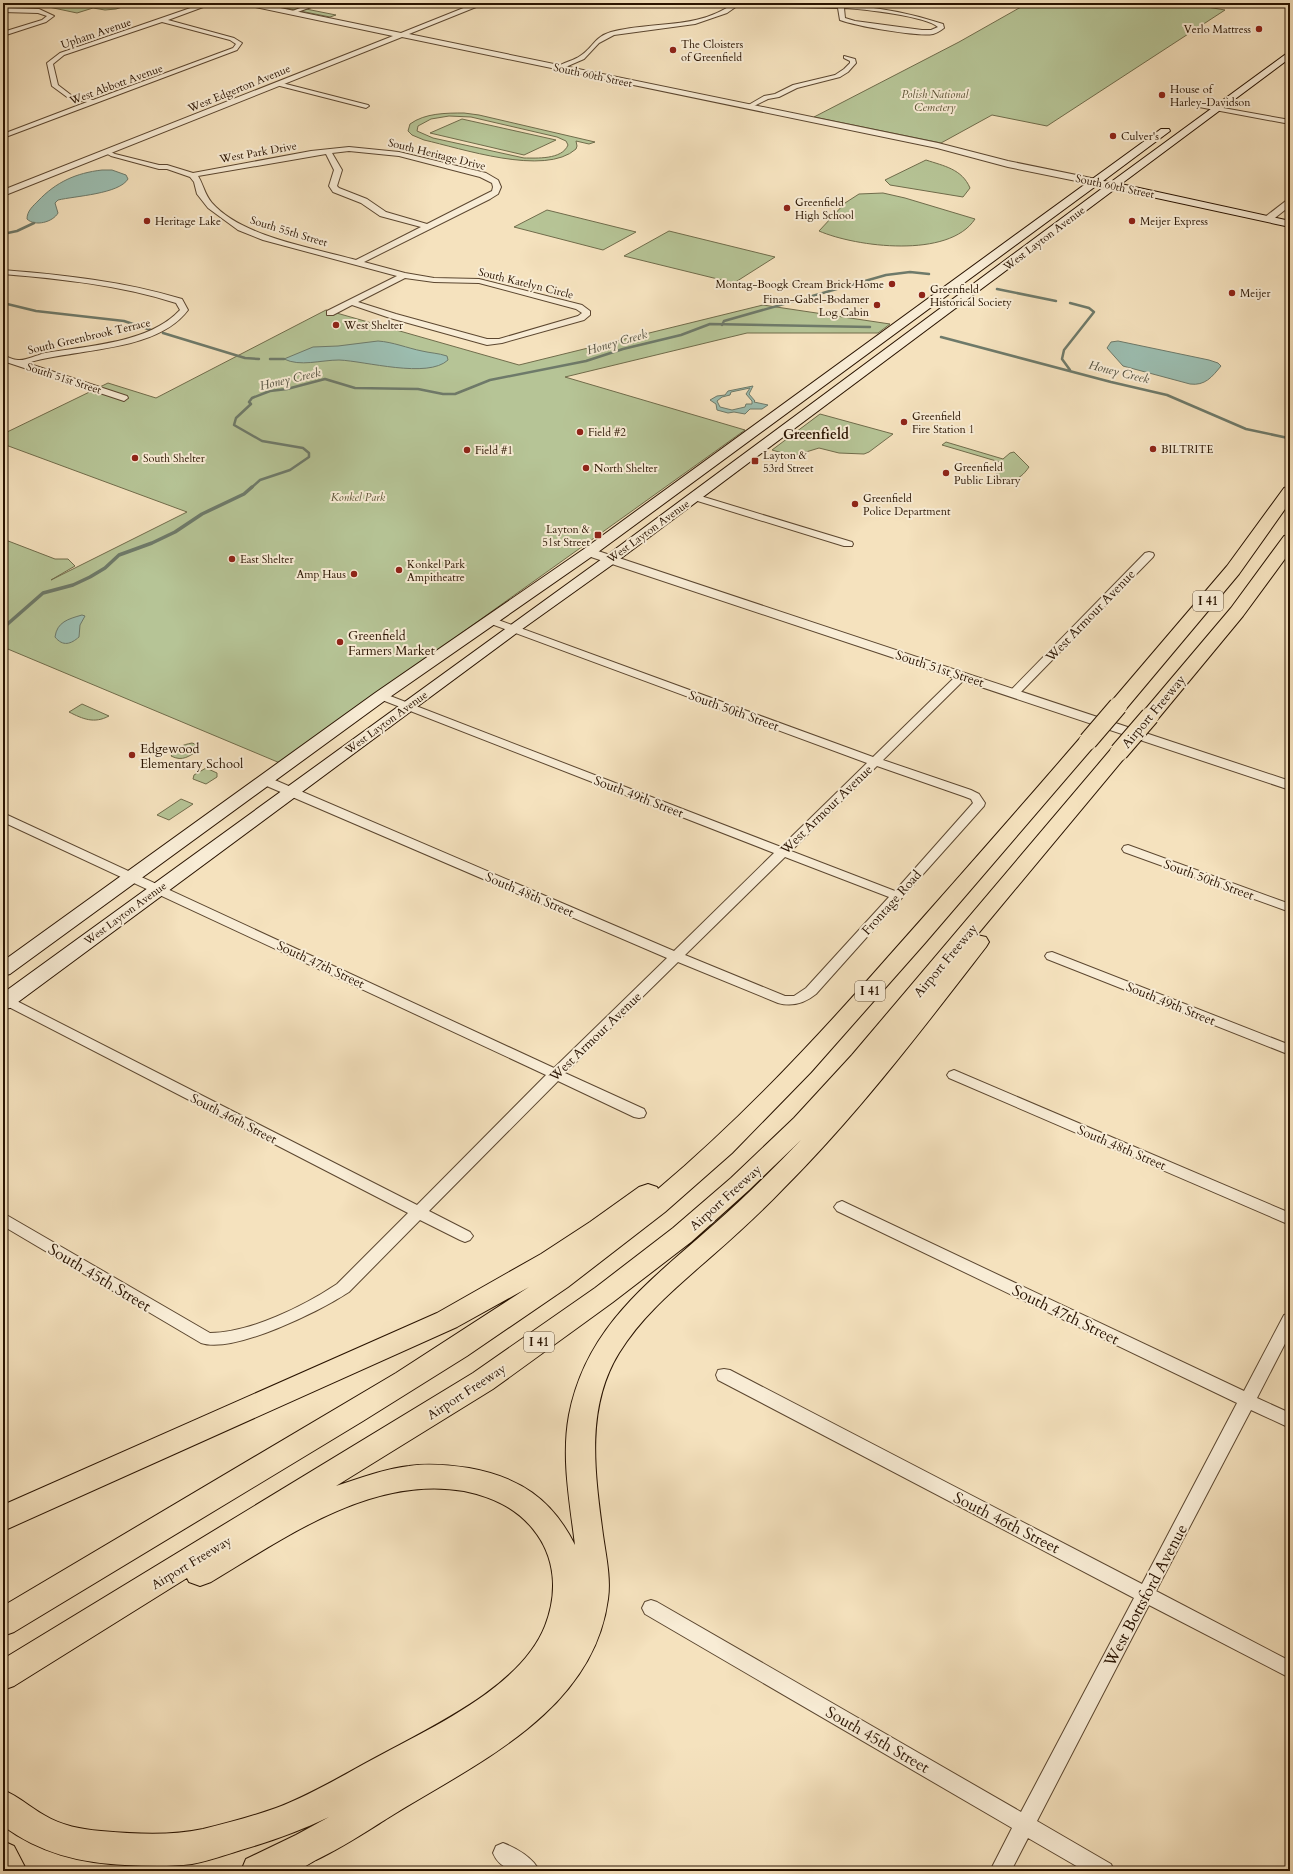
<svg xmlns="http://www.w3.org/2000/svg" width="1293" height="1874" font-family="Cardo,serif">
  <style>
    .green { fill: #b6c496; stroke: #706c4b; fill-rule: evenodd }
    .water { fill: #9cbeb1; stroke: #6e7a6a; fill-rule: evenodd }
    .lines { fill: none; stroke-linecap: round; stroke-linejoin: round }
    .stream-far1 { stroke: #6e7a6a; stroke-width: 2.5 }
    .stream { stroke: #6e7a6a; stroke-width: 3.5 }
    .minor-casing { stroke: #5c4730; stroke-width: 2 }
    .tertiary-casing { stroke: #5c4730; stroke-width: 2 }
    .secondary-casing { stroke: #291300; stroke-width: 2 }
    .primary-casing { stroke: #291300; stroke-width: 2 }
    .motorway-casing { stroke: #291300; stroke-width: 2 }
    .minor { fill: #f8ecd5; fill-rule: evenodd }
    .tertiary { fill: #f8ecd5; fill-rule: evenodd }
    .secondary { fill: #f8ecd5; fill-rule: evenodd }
    .primary { fill: #f5e2be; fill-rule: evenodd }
    .motorway { fill: #f5e2be; fill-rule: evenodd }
    .motorway-bridge-casing { stroke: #291300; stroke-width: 20; stroke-linecap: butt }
    .motorway-bridge { stroke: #f5e2be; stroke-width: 18 }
    .poi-dot { fill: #8f2418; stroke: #f8ecd5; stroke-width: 1.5 }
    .labels { text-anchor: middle; stroke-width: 4; stroke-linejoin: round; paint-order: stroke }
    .far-poi-label { font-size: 11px; fill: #291300; stroke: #f8ecd5; text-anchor: start }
    .far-street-label { font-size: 11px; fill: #291300; stroke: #f8ecd5 }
    .far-park-label { font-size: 11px; font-style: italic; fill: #5a5134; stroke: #f8ecd5 }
    .far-water-label { font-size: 12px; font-style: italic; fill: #514f3e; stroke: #f8ecd5 }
    .shield { fill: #f8ecd5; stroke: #675440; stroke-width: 1 }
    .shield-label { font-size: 12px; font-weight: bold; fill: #291300 }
    .street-label { font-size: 13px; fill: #291300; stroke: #f8ecd5 }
    .poi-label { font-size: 13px; fill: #291300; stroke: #f8ecd5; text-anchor: start }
    .far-district-label { font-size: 14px; font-weight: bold; fill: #291300; stroke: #f8ecd5 }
    .near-street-label { font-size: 16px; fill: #291300; stroke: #f8ecd5 }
  </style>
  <rect width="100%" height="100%" fill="#f5e2be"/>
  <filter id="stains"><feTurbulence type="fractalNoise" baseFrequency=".005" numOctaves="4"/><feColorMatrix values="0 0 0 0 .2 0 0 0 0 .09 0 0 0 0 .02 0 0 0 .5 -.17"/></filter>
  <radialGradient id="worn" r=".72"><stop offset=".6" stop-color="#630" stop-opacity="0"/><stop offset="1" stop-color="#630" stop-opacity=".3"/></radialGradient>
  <g class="green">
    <polygon points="59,3 135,3 116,9 105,10 93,8 77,13 44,6"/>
    <polygon points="260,3 276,3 336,15 330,17"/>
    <polygon points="1028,3 1213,3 1207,7 1225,10 1047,126 992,115 941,143 814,117 959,42"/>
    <path d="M464,113L479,115L595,142L589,144L576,141L577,146L576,149C545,177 460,148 424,140L412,135L408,131L410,124C425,113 446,113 464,113ZM449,116L471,117L557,137L566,141L568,145C562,160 536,158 524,158L433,138L417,131L418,126L431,119Z"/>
    <polygon points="462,119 556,140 524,155 430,133"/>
    <path d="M926,160C944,166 962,169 970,188L963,197L890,185L885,180Z"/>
    <path d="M883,193L905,198L975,219C949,259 856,247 819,231L845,203L859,194Z"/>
    <polygon points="547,210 636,232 603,250 514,227"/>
    <polygon points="669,231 775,257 734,283 624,256"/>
    <polygon points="763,305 890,324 878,333 747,333 565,377 745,430 280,763 3,647 3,539 55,559 68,559 75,566 51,580 187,512 3,444 3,434 108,383 156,398 326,310 519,365"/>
    <polygon points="820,414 893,434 869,452 864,454 839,453 819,448 793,456 772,450"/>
    <path d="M946,442L1003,459L1010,453L1014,452L1029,467C1018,483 1010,481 994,476L1000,471L996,469L1003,463L942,445Z"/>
    <path d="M82,704L109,716C94,724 83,719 69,712Z"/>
    <path d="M192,743L198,745L199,750C189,756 183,762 171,756C177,747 182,745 192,743Z"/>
    <polygon points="206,768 217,773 217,777 206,784 193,779 194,775"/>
    <polygon points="181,799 193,804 169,820 157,815"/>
  </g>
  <g class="water">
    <path d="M102,170H112L126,175L128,179C119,194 75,196 58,200L55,203L58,213C53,222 35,227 27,219C27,211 33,206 38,201C56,182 76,173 102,170Z"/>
    <path d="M378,341C393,342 407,348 422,351C430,353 438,353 447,356L448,360C428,379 365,361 339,360C321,360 300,367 284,359L313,347L338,346Z"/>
    <path d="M1118,341L1209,360L1218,363L1221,366C1212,377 1205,386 1190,384L1123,366L1107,348L1111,342Z"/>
    <path d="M753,386L749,394L755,401L754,402L768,405L762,409H750L745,414L734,412L728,413L717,410L716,404L710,400L717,396L725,395L728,391ZM750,388L746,394L752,401V404H746L745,407L732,410L720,407L717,401L722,397L730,395L731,392Z"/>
    <path d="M82,615L85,616L80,625L79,637C71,644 63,647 55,637C57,622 68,619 82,615Z"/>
  </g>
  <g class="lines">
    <g class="stream-far1">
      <polyline points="3,234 17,231 34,223"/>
      <polyline points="997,289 1056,301"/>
      <polyline points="3,303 36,311 124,321 151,330"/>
      <polyline points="1070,303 1089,308 1094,312 1064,350 1062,359 1070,370"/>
      <polyline points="722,325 724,321 886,275 910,272 929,274"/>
      <polyline points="163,333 245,358 259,359"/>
      <polyline points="941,337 1111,382 1167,395 1246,429 1288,438"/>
      <polyline points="270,359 284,359"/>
      <polyline points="251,488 260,480 290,470 309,457 309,453 303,448 262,441 234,425 236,418 251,404 249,402 252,398 270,391 287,389 325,379 355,388 418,389 443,394 455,394 490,380 586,361 623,349 681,335 710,324 870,327"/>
    </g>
    <polyline class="stream" points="3,628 43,593 73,585 90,577 105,568 119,555 152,543 175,532 202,514 244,494 252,487"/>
    <defs>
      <g id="minor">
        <path d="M205,3H214L168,20L234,38L242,43L237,50L3,138V134L87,102L67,97L52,86L47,63L60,53ZM162,22L230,40L236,44L233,48L93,100L71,95L58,85L53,64L64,55Z"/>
        <polygon points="313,3 322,3 295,13 290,12"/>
        <path d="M734,3C807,3 872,0 943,24L944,28C941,30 937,33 933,34C918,37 856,26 840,20L838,8L737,6L727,13L695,24L614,35L599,43L584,59L561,69L556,68C563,62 573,61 580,56C593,48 594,37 611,32C652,21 698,30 734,3ZM844,8C863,9 926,16 938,27L931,30H922L855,21L845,18Z"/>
        <polygon points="3,8 39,9 54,16 46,22 3,36 3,32 42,20 47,16 38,13 3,12"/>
        <polygon points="844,56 855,59 856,63 848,72 840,77 797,88 779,97 768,99 750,108 745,107 764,96 775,94 793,85 835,75 844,69 850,63 850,61 844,58"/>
        <polygon points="278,82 368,105 369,106 366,108 276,85 276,83"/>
        <polygon points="1201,104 1290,120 1290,124 1199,107 1198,106"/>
        <path d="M349,147L399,152L486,173L498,180L501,187L498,194L490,199L364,262L405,273L434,278L479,279L582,305L590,311V315L584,320L502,343L487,345L390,318L352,305L333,315H327V311L397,276L263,240L238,230L208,208L197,194L194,182L190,177L167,169H159L111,156L104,152L107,150L115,154L159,165H167L193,173L311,151ZM349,151L399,156L480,177L492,183L493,187L492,191L484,195L427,224L386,212L367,199L339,188L337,186L342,170L332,153ZM326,154L334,170L329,186L333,192L361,203L380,216L421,227L356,260C313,248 242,237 212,203C204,193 204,186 198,176ZM405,278L434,282L479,283L576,309L582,313L578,316L499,339H487L396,314L358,302Z"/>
        <polygon points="1287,200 1290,200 1290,206 1271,221 1265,221 1265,217"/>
        <path d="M3,270C64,275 123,281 182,299L188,310C156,353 75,348 27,363L127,396L128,398L124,401L3,361V355C8,357 13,360 18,360C25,361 37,355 45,353C87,346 150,343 180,310L176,303C119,285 62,279 3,274Z"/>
        <polygon points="694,494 852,542 853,544 852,546 844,546 691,499 689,497 691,495"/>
        <polygon points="1149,552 1153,553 1154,555 1153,557 1018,695 1010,695 1008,693 1010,691 1145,553"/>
        <path d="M490,617L873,757L958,674H966L967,676L966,678L883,760L971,790L979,794L985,803L984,806L816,994C805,1003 792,1007 778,1003L678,962L565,1073L644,1109L646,1113L644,1117L639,1118L634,1117L558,1081L429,1211L470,1232L473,1236L470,1240L465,1242L460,1240L420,1220L349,1292C320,1311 234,1354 201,1343L3,1226V1213L210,1333C250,1333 304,1306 337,1284L408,1213L3,1004V994L417,1205L546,1075L3,822V813L554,1068L667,958L262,784L260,781L262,778H270L674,951L774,853L377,698L375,696L377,694H385L781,847L867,763L486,622L485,620ZM877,766L963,796L971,799L973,803L895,891L791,851ZM785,857L889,897L806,988L794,996H785L685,955Z"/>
        <polygon points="1128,845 1290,904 1290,912 1124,852 1122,849 1124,846"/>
        <polygon points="1052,952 1290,1045 1290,1055 1047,959 1045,956 1047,953"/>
        <polygon points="954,1070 1290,1213 1290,1225 949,1078 947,1075 949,1072"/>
        <polygon points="842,1201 1244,1391 1284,1315 1290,1313 1290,1334 1257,1398 1290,1413 1290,1428 1251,1410 1156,1591 1290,1661 1290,1678 1149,1605 1037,1821 1111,1864 1114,1871 1085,1871 1028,1838 1011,1871 990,1871 1012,1828 645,1614 642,1608 645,1602 651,1600 657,1602 1021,1812 1134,1598 718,1380 716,1375 718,1370 724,1369 730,1370 1142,1584 1237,1403 837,1211 834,1207 837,1203"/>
        <path d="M503,1843C516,1848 534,1858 539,1871C521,1871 501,1873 493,1853L496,1846Z"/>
      </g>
      <g id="tertiary">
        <polygon points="242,3 256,3 401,33 476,3 486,3 409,34 938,143 1008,161 1096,179 1100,182 1096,185 1008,167 937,148 402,37 3,196 3,190 393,36 246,5"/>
        <polygon points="589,548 1290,781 1290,790 585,555 583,552 585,549"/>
      </g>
      <polygon id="secondary" points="1290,51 1290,58 1121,184 1290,221 1290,227 1115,189 616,562 518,632 10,1008 3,1009 3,993 606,556 1104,187 1101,186 1100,183 594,555 387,699 10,974 3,976 3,961 375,693 584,549 1161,129 1169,129 1170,131 1103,181 1111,182"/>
      <polygon id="primary" points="3,1841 14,1846 27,1871 3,1871"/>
      <g id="motorway">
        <polygon points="1290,486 1290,502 1239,574 1125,710 1118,712 1111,710 1109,706 1111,702 1227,566 1284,488"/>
        <polygon points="1290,535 1290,552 1243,616 1157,720 1150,722 1143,720 1140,716 1143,712 1231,608 1284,536"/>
        <path d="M1088,735L1095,737L1098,741L1095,745L925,943L811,1072L732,1153L665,1212L568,1287L467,1356L363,1421L14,1632L3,1636V1606L396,1373L529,1287L457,1327L3,1531V1505L437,1313L541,1254L590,1222L639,1187L648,1184L657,1187L658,1189C742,1118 816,1039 888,957C953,884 1017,811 1081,737Z"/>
        <path d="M1119,746L1126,748L1129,752L1126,756L977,935L986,937L989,942L986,947C921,1031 858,1114 783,1189C761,1212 737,1234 713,1255C679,1285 643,1314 619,1353C585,1408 595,1474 603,1535C606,1556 611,1578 608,1599C593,1713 474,1764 388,1818C364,1833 341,1848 316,1860C309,1864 300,1870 292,1871C276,1874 257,1871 241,1871L246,1859L296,1835L329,1817C300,1831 272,1841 241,1850C225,1855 209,1861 192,1864C169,1867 147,1866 125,1865C80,1863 40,1853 3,1826V1790C18,1796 30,1807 44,1815C62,1826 81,1829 101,1831C135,1834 170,1836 203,1829C228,1823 253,1816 276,1808C311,1795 345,1774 377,1757C432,1727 521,1687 545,1626C558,1593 556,1557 533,1529C515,1507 492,1497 464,1491C372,1475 286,1537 211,1582L200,1586L189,1582L187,1578L14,1686L3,1690V1659L473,1373L595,1288L673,1228L731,1178L794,1118L852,1055L1112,748ZM801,1140C772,1170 743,1199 712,1226C649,1282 586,1327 569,1415C561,1458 570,1503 575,1545C552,1499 519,1477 469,1468C449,1465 429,1463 409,1466C384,1469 360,1478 336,1486L493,1389L613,1302L691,1242L749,1190Z"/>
      </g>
    </defs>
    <use href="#minor" class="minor-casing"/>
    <use href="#tertiary" class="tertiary-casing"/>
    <use href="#secondary" class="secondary-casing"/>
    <use href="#primary" class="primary-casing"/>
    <use href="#motorway" class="motorway-casing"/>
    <use href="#minor" class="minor"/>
    <use href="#tertiary" class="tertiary"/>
    <use href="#secondary" class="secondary"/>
    <use href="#primary" class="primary"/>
    <use href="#motorway" class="motorway"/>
    <defs>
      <g id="motorway-bridge">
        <polyline points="1088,741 1118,706"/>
        <polyline points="1119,752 1150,716"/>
      </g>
    </defs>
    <use href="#motorway-bridge" class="motorway-bridge-casing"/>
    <use href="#motorway-bridge" class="motorway-bridge"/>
  </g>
  <g class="poi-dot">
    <circle cx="1259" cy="29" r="4"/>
    <circle cx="673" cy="50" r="4"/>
    <circle cx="1162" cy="95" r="4"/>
    <circle cx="1113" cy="136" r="4"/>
    <circle cx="787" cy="208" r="4"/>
    <circle cx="147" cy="221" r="4"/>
    <circle cx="1132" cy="221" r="4"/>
    <circle cx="892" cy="284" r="4"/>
    <circle cx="1232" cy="293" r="4"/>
    <circle cx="922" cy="295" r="4"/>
    <circle cx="877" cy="305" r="4"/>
    <circle cx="336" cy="325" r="4"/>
    <circle cx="904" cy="422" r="4"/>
    <circle cx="580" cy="432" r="4"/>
    <circle cx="1153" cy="449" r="4"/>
    <circle cx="467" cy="450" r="4"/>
    <circle cx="135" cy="458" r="4"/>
    <rect x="751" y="457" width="8" height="8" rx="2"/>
    <circle cx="586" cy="468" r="4"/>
    <circle cx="946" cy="473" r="4"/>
    <circle cx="855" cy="504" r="4"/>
    <rect x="594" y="531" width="8" height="8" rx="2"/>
    <circle cx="232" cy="559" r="4"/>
    <circle cx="399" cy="570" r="4"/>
    <circle cx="354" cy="574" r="4"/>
    <circle cx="340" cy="642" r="4"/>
    <circle cx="132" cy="755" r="4"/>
  </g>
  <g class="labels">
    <g class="far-poi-label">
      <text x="1251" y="33" text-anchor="end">Verlo Mattress</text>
      <text x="681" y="48">The Cloisters<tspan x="681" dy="13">of Greenfield</tspan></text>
      <text x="1170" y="93">House of<tspan x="1170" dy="13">Harley-Davidson</tspan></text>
      <text x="1121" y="140">Culver's</text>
      <text x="795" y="206">Greenfield<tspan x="795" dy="13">High School</tspan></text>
      <text x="155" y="225">Heritage Lake</text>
      <text x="1140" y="225">Meijer Express</text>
      <text x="884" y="288" text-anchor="end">Montag-Boogk Cream Brick Home</text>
      <text x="930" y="293">Greenfield<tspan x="930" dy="13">Historical Society</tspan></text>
      <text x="1240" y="297">Meijer</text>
      <text x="869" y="303" text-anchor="end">Finan-Gabel-Bodamer<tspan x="869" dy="13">Log Cabin</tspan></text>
      <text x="344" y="329">West Shelter</text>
      <text x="912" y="420">Greenfield<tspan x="912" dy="13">Fire Station 1</tspan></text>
      <text x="588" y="436">Field #2</text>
      <text x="1161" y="453">BILTRITE</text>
      <text x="475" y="454">Field #1</text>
      <text x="763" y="459">Layton &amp;<tspan x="763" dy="13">53rd Street</tspan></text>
      <text x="143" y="462">South Shelter</text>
      <text x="954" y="471">Greenfield<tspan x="954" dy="13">Public Library</tspan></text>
      <text x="594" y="472">North Shelter</text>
      <text x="863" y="502">Greenfield<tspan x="863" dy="13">Police Department</tspan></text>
      <text x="590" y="533" text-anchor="end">Layton &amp;<tspan x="590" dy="13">51st Street</tspan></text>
      <text x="240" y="563">East Shelter</text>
      <text x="407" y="568">Konkel Park<tspan x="407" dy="13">Ampitheatre</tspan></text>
      <text x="346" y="578" text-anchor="end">Amp Haus</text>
    </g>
    <g class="far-street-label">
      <text transform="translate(96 33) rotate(-19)" y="4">Upham Avenue</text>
      <text transform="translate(593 75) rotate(12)" y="4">South 60th Street</text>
      <text transform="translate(116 84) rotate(-20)" y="4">West Abbott Avenue</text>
      <text transform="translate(239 88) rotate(-22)" y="4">West Edgerton Avenue</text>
      <text transform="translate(258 152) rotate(-10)" y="4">West Park Drive</text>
      <text transform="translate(437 154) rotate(14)" y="4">South Heritage Drive</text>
      <text transform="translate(1115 186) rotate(12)" y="4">South 60th Street</text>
      <text transform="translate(289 231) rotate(17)" y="4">South 55th Street</text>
      <text transform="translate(1044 238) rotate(-37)" y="4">West Layton Avenue</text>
      <text transform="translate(526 283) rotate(14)" y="4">South Katelyn Circle</text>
      <text transform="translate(89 336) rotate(-13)" y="4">South Greenbrook Terrace</text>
      <text transform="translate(64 378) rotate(18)" y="4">South 51st Street</text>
      <text transform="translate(648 531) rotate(-36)" y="4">West Layton Avenue</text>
      <text transform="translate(386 722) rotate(-36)" y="4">West Layton Avenue</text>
      <text transform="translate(125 913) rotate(-36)" y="4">West Layton Avenue</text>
    </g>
    <g class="far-park-label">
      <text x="935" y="98">Polish National<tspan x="935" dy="13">Cemetery</tspan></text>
      <text x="358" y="501">Konkel Park</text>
    </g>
    <g class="far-water-label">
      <text transform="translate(617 342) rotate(-16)" y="4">Honey Creek</text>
      <text transform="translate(1119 372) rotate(14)" y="4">Honey Creek</text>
      <text transform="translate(290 379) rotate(-13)" y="4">Honey Creek</text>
    </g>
    <g class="shield">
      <rect x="1193" y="591" width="30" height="20" rx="3"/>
      <rect x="855" y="981" width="30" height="20" rx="3"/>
      <rect x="524" y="1332" width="30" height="20" rx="3"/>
    </g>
    <g class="shield-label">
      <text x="1208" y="605">I 41</text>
      <text x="870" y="995">I 41</text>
      <text x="539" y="1346">I 41</text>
    </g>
    <g class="street-label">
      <text transform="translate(1090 615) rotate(-46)" y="5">West Armour Avenue</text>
      <text transform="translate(940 668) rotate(18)" y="5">South 51st Street</text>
      <text transform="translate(734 710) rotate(20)" y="5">South 50th Street</text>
      <text transform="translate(1153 711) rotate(-50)" y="5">Airport Freeway</text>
      <text transform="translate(639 796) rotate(21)" y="5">South 49th Street</text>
      <text transform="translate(826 809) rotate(-44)" y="5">West Armour Avenue</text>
      <text transform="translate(1209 879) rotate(20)" y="5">South 50th Street</text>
      <text transform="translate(530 894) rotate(23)" y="5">South 48th Street</text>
      <text transform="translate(891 902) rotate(-48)" y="5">Frontage Road</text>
      <text transform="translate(945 960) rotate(-50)" y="5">Airport Freeway</text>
      <text transform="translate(321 964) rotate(25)" y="5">South 47th Street</text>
      <text transform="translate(1171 1003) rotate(22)" y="5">South 49th Street</text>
      <text transform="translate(595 1036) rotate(-44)" y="5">West Armour Avenue</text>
      <text transform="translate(234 1118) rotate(27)" y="5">South 46th Street</text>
      <text transform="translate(1122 1147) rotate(23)" y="5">South 48th Street</text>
      <text transform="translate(725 1197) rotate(-42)" y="5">Airport Freeway</text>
      <text transform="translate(466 1391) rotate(-33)" y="5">Airport Freeway</text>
      <text transform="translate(191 1562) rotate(-31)" y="5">Airport Freeway</text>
    </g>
    <g class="poi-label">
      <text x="348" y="640">Greenfield<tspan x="348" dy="15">Farmers Market</tspan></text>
      <text x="140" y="753">Edgewood<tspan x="140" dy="15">Elementary School</tspan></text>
    </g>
    <g class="far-district-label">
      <text x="816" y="439">Greenfield</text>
    </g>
    <g class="near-street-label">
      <text transform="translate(100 1277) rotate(31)" y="6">South 45th Street</text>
      <text transform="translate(1066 1314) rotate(26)" y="6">South 47th Street</text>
      <text transform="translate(1007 1522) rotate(27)" y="6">South 46th Street</text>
      <text transform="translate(1145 1595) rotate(-62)" y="6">West Bottsford Avenue</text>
      <text transform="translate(878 1739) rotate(30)" y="6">South 45th Street</text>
    </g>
  </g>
  <rect width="1293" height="1874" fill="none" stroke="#f5e2be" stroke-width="16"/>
  <rect x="4" y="4" width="1285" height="1866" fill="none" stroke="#291300" stroke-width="2"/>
  <rect x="8" y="8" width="1277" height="1858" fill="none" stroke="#291300"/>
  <rect width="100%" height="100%" filter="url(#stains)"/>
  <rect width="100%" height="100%" fill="url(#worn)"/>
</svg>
